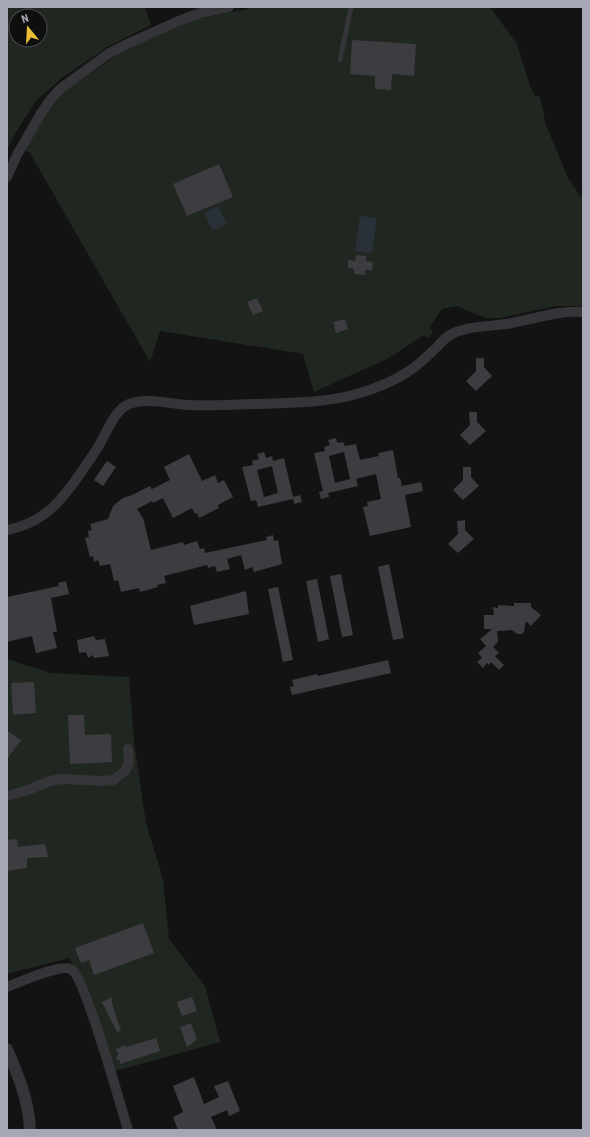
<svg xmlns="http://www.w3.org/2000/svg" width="590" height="1137" font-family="'Roboto Condensed',sans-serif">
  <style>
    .green { fill: #1f2720; fill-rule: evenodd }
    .water { fill: #2a3037 }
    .building { fill: #3d3d41; fill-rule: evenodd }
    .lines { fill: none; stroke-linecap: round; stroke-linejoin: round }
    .service { stroke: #343439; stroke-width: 5 }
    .minor { stroke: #343439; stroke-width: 10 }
    .tertiary { stroke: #343439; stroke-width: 12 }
  </style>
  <rect width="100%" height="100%" fill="#131314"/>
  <g class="green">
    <path d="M7,7H145L151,25L109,46L63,77L36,101L16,132L7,149ZM16,16H40V40H16Z"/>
    <polygon points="257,7 490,7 517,44 530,86 535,96 540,96 546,125 568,178 583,200 583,306 555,306 501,318 485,318 457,306 442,309 430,327 433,331 429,338 422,336 389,358 314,392 303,354 160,331 150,362 30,153 22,149 60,94 129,47 196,19"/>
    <polygon points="7,659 51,673 129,677 134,741 146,823 163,879 169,939 205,986 220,1042 112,1072 84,983 69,958 7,974"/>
  </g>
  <g class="water">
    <polygon points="218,206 227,224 213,231 204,213"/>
    <polygon points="360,216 377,218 372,253 355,251"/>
  </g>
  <g class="building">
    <polygon points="352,40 416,44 414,76 392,74 391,90 375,89 375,76 350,74"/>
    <polygon points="219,164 233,197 187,216 173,184"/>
    <polygon points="356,255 366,256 366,261 373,262 372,270 365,270 365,275 354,274 354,269 348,268 348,260 355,261"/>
    <polygon points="257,298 263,311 253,315 247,302"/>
    <polygon points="345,319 348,329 336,333 333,322"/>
    <polygon points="476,358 484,358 484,367 492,376 476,391 466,381 476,371"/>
    <polygon points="469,412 477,412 477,422 486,431 470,445 460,435 470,425"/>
    <path d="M336,438L337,443L343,442L345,446L356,444L360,460L379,456L378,453L393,450L398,478H400L402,486L421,482L423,491L405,495L411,527L370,536L363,507L368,506L367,502L381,499L376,474L356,479L358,486L328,493L329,497L321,499L319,492L323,491L314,453L325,451L324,447L330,445L328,440ZM344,452L350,479L335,483L329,456Z"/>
    <path d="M264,452L266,458L272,456L273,461L284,458L293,497L300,495L302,502L294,504L293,499L258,507L256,500L251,501L242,467L253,465L252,461L259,459L257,454ZM272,466L278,493L264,497L257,470Z"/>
    <polygon points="189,454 202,481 215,475 218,483 224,480 233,497 218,505 219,508 199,518 197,513 195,514 192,508 173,518 163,498 153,503 152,501 137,509 143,518 151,550 183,542 184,545 197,541 200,549 204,548 205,553 267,540 266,537 273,535 274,541 278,540 282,564 254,572 252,567 245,570 241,555 227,559 230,569 217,572 215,566 208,568 207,565 164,576 166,583 157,585 158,587 140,592 139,588 121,592 118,580 114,581 110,564 100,566 98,560 94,562 93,556 90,557 85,538 89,537 88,531 92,530 90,524 108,519 113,506 123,498 132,495 150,486 152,489 170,480 164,467"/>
    <polygon points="107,461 116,467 103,486 94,480"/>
    <polygon points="463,467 471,467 471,477 479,486 463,500 453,490 463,480"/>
    <polygon points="465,520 465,530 474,539 458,553 448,544 458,534 457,521"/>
    <polygon points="389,564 404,638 393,640 378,567"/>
    <polygon points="341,574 353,635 342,637 330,576"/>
    <polygon points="317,579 329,639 318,642 306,581"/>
    <polygon points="66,581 69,594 51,598 57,632 53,632 57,648 36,653 32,636 7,642 7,597 59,586 58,583"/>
    <polygon points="278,587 293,660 283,662 268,589"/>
    <polygon points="246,591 249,614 194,625 190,606"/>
    <polygon points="514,603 531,603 531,607 541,615 531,626 526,621 524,632 522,634 517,634 512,630 497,631 498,642 493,647 499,653 495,656 504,665 499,670 491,662 489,665 487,663 483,668 477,662 482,658 478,653 486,646 480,639 492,629 484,629 484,615 494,615 493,607 498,608 498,605 514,606"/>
    <polygon points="94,636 96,640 105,639 109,656 94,658 93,655 88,658 86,652 79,653 77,640"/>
    <polygon points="388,660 391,673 292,695 290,687 294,686 292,680 317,674 318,676"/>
    <polygon points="34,682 36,713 13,715 11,683"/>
    <polygon points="68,715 84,715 85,735 111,734 112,762 70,764"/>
    <polygon points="7,731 21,740 7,759"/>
    <polygon points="17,839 18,847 45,844 48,857 27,858 27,868 7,871 7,840"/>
    <polygon points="143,923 154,953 94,975 89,960 81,963 75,948"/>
    <polygon points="112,997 112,1003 121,1031 117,1032 102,1002"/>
    <polygon points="192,997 197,1011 182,1016 177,1002"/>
    <polygon points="191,1023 197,1040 187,1047 180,1027"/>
    <polygon points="156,1038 160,1051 120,1064 120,1061 116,1058 119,1053 115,1050 125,1045 126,1047"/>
    <polygon points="194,1077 204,1104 219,1097 214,1086 228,1081 240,1111 229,1116 227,1110 211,1117 217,1130 178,1130 173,1117 183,1112 173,1086"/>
  </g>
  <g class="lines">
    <polyline class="service" points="340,60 351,7"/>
    <g class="minor">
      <polyline points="7,177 18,153 40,115 50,100 60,89 108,54 127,44 181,20 200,13 229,7"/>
      <path d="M7,530C45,523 64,498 84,468C90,459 97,450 102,440C108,429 116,409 129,404C147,397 170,404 188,405C210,406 232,405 254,404C287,403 321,403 353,395C375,389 398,380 416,366C423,360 431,353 438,346C441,343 444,339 447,337C462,325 493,327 512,323C535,319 559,310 583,312"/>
      <polyline points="7,796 28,790 50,781 62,779 103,781 113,780 125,771 129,763 128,749"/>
      <path d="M7,987C20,982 60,964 71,969C85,977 121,1107 128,1130"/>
    </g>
    <path class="tertiary" d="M7,1049C18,1075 29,1101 30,1130"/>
  </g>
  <rect width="590" height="1137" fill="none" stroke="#a5a8b4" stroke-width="16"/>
  <g transform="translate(28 28) rotate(342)"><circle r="19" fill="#0e0e0f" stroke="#4a4c51"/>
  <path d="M0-3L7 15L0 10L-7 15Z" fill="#eabe35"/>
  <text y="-6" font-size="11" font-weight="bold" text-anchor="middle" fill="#a5a8b4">N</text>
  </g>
</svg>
